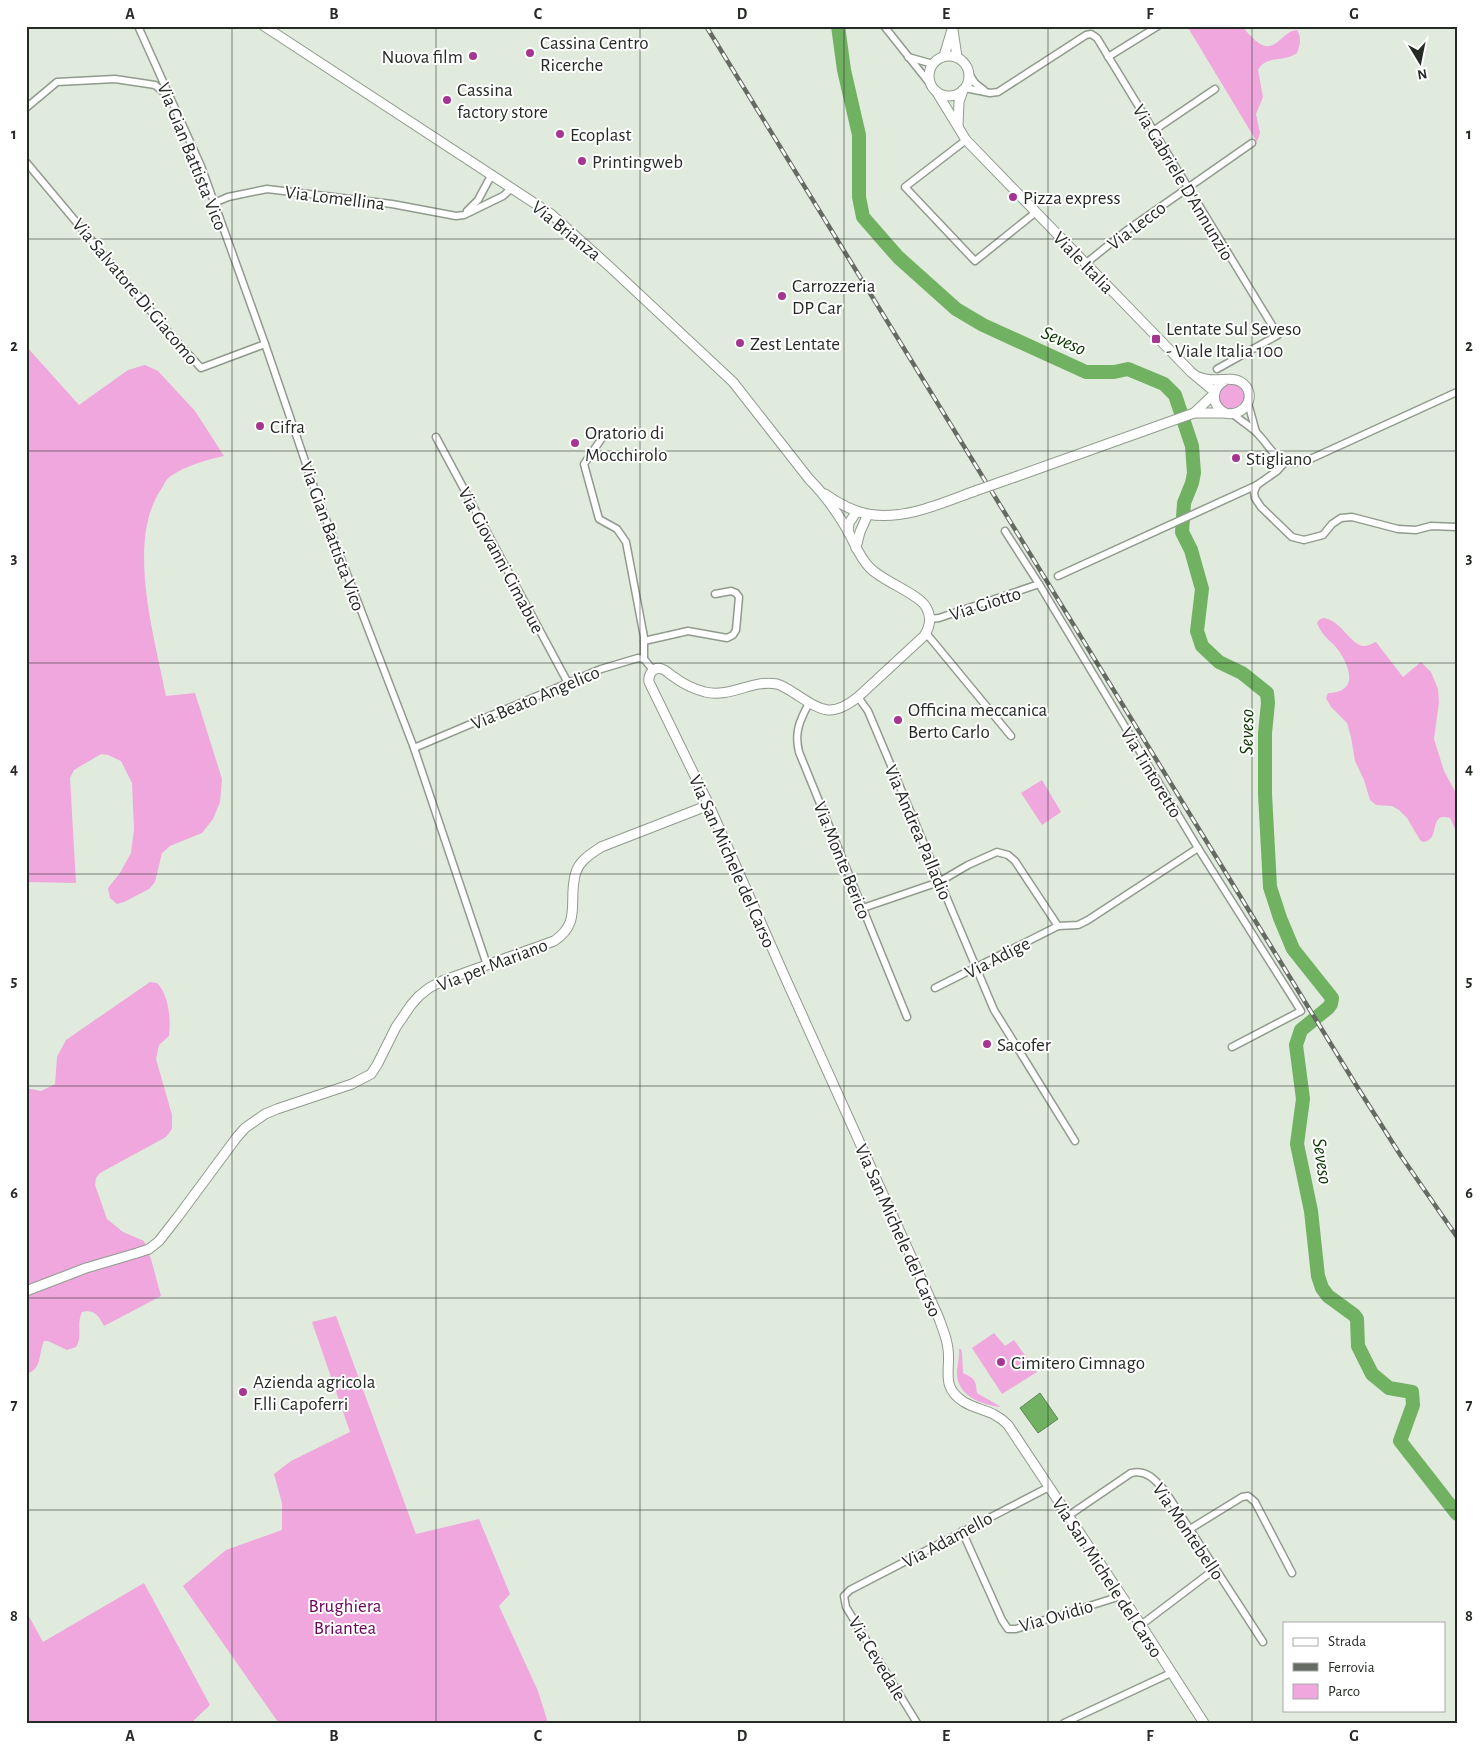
<svg xmlns="http://www.w3.org/2000/svg" width="1483" height="1749" font-family="'Alegreya Sans',sans-serif">
  <style>
    .green { fill: #efa7de }
    .water { fill: #71b162; stroke: #5a8850 }
    .lines { fill: none; stroke-linecap: round; stroke-linejoin: round }
    .river { stroke: #71b162; stroke-width: 14 }
    .minor-casing { stroke: #909b8e; stroke-width: 9 }
    .tertiary-casing { stroke: #909b8e; stroke-width: 11 }
    .minor { stroke: #fff; stroke-width: 6 }
    .tertiary { stroke: #fff; stroke-width: 9 }
    .rail-casing { stroke: #656b63; stroke-width: 4.5 }
    .rail { stroke: #fff; stroke-width: 2.5; stroke-dasharray: 8; stroke-linecap: butt }
    .tertiary-bridge-casing { stroke: #909b8e; stroke-width: 11; stroke-linecap: butt }
    .tertiary-bridge { stroke: #fff; stroke-width: 9 }
    .grid { fill: none; stroke: #262a25; stroke-width: 1; stroke-opacity: 0.55 }
    .poi-dot { fill: #a63592; stroke: #fff; stroke-width: 2 }
    .labels { text-anchor: middle; stroke-width: 4; stroke-linejoin: round; paint-order: stroke }
    .poi-label { font-size: 19px; fill: #262a25; stroke: #fff; text-anchor: start }
    .street-label { font-size: 19px; fill: #262a25; stroke: #fff }
    .park-label { font-size: 19px; fill: #6c045e; stroke: #fff }
    .water-label { font-size: 20px; font-style: italic; fill: #0c3700; stroke: #fff }
    .neatline { fill: none; stroke: #262a25; stroke-width: 2 }
    .grid-label { font-size: 16px; text-anchor: middle; font-weight: bold; fill: #262a25 }
  </style>
  <rect width="100%" height="100%" fill="#e0ebdd"/>
  <g class="green">
    <path d="M1187,26H1243C1246,32 1251,36 1256,41C1275,57 1281,31 1297,30C1302,38 1300,45 1297,53C1284,63 1267,54 1258,70L1263,97L1256,114L1260,133L1257,142Z"/>
    <path d="M26,346L79,405L128,370L145,365L158,371L195,411L224,456C206,460 187,465 171,476C167,478 164,484 162,488C125,540 155,638 166,696L195,693L222,779L220,802L213,819L202,833L170,846L162,853L155,882L149,889L124,902L117,904L110,898L108,888L120,873L131,853L134,829L132,783L121,761L108,755L101,754L74,770L70,778L76,883L27,882L26,888Z"/>
    <polygon points="1228,382 1243,386 1247,400 1233,412 1220,407 1217,393"/>
    <path d="M1323,618C1341,619 1351,647 1365,646C1368,646 1373,643 1376,642L1403,677L1421,662L1431,672L1438,689L1439,702L1434,739L1444,771L1457,795V833L1450,818C1427,811 1442,840 1423,842L1420,840L1407,818L1399,810L1392,806L1376,805L1370,800L1364,780L1355,761L1351,737L1347,723L1331,707L1326,698L1328,693C1358,692 1351,669 1339,651C1331,640 1323,638 1317,623L1319,620Z"/>
    <polygon points="1042,780 1061,812 1042,825 1021,793"/>
    <path d="M150,982L157,983C169,995 171,1019 169,1036L159,1045L156,1059L172,1115V1129L166,1137L100,1173L96,1178L95,1185L107,1219L123,1232L144,1241L151,1259L161,1296L104,1326C99,1316 94,1309 82,1312C76,1324 83,1336 76,1347L67,1350L48,1341H44C38,1354 43,1369 26,1374V1088L41,1091L55,1084L57,1057L66,1040Z"/>
    <polygon points="336,1316 416,1534 479,1519 510,1594 499,1606 538,1691 548,1723 278,1723 278,1722 183,1586 226,1550 282,1530 282,1503 274,1474 291,1461 350,1432 312,1322"/>
    <polygon points="994,1333 1005,1346 1014,1340 1037,1372 1002,1394 972,1348"/>
    <path d="M959,1349H961L962,1352L963,1373C974,1378 976,1380 977,1393L1001,1407C982,1405 957,1396 957,1373C957,1365 960,1358 959,1349Z"/>
    <polygon points="144,1583 210,1705 191,1723 26,1723 26,1611 43,1642"/>
  </g>
  <polygon class="water" points="1040,1393 1058,1419 1038,1433 1020,1408"/>
  <g class="lines">
    <polyline class="river" points="838,26 844,70 859,135 859,197 863,217 898,257 956,309 983,325 1086,372 1114,372 1128,369 1164,384 1175,395 1192,446 1194,473 1192,483 1184,503 1182,532 1191,550 1202,589 1197,631 1202,646 1219,662 1242,673 1267,693 1268,703 1265,733 1265,794 1270,887 1280,918 1293,949 1332,998 1331,1004 1328,1008 1301,1030 1296,1045 1303,1099 1297,1144 1311,1211 1318,1276 1322,1288 1328,1296 1354,1315 1357,1319 1358,1346 1372,1374 1389,1388 1412,1392 1413,1405 1400,1441 1457,1514"/>
    <defs>
      <g id="minor">
        <polyline points="138,26 201,166 265,344 317,496 414,748 487,965"/>
        <polyline points="884,26 931,85"/>
        <polyline points="908,57 933,64"/>
        <polyline points="1108,57 1158,26"/>
        <polyline points="969,74 975,83 984,90"/>
        <polyline points="965,88 990,93 998,92 1086,35 1091,34 1097,38 1278,335 1217,369"/>
        <polyline points="26,108 57,82 115,79 155,85 168,96"/>
        <polyline points="1153,131 1215,89"/>
        <polyline points="966,140 905,187 975,261 1036,212"/>
        <polyline points="26,162 170,334 201,368 265,344"/>
        <polyline points="214,203 228,197 267,189 392,204 456,216 464,215 503,196 512,188"/>
        <polyline points="467,211 478,200 492,174"/>
        <polyline points="1085,264 1126,231 1252,143"/>
        <polyline points="1248,403 1256,432"/>
        <path d="M1233,414C1240,420 1248,425 1255,431C1273,448 1276,469 1306,461L1457,392"/>
        <polyline points="436,437 568,683"/>
        <polyline points="602,438 584,464 599,519 617,529 626,542 644,637 644,659"/>
        <polyline points="1257,485 1254,492 1255,498 1261,507 1292,537 1304,540 1323,535 1332,524 1341,518 1352,517 1398,529 1416,530 1431,526 1457,527"/>
        <polyline points="1005,531 1039,584 1198,848 1301,1011 1232,1047"/>
        <polyline points="1058,576 1257,485 1277,471 1285,462"/>
        <polyline points="930,619 939,618 1039,584"/>
        <polyline points="926,633 1011,736"/>
        <polyline points="644,641 688,631 727,638 733,635 736,630 739,597 736,593 731,591 715,594"/>
        <polyline points="858,697 868,711 994,1010 1075,1141"/>
        <path d="M809,703C800,720 794,732 799,752L907,1017"/>
        <polyline points="414,748 601,669 638,658 644,659 653,670"/>
        <polyline points="863,908 939,882 968,865 997,852 1008,855 1015,861 1058,926 1078,925 1088,920 1198,848"/>
        <polyline points="935,988 1058,926"/>
        <path d="M1068,1516L1131,1473C1147,1469 1156,1481 1165,1491L1263,1642"/>
        <polyline points="1190,1529 1242,1497 1248,1496 1255,1502 1292,1573"/>
        <polyline points="962,1531 1002,1620 1008,1629 1016,1629 1121,1596"/>
        <polyline points="1141,1625 1215,1569"/>
        <polyline points="917,1723 846,1607 844,1596 850,1590 1049,1487"/>
        <polyline points="1064,1723 1171,1673"/>
      </g>
      <g id="tertiary">
        <path d="M264,26L551,214L610,267L733,382L809,479C824,494 837,512 848,531C855,544 859,557 870,568C884,582 919,594 926,607C932,617 930,627 924,636L858,697C830,719 821,710 794,693C788,689 783,686 777,684C753,679 731,698 705,692C694,689 683,684 674,677C670,675 666,670 662,669C653,666 648,675 649,682L709,805L784,975L938,1316C942,1327 947,1338 948,1349C951,1370 940,1387 964,1402C979,1411 994,1410 1008,1425L1141,1625L1204,1723"/>
        <polyline points="953,30 957,57"/>
        <polyline points="944,56 953,26"/>
        <circle cx="949" cy="76" r="20"/>
        <polyline points="936,91 966,140 1191,372 1215,392"/>
        <polyline points="958,126 959,102 963,90"/>
        <path d="M1199,377C1214,384 1231,375 1241,382C1259,394 1245,418 1225,413C1211,405 1211,389 1224,381"/>
        <polyline points="1194,413 1225,413"/>
        <polyline points="1015,477 1194,413 1214,394"/>
        <path d="M825,494C838,503 852,511 867,514C903,521 942,503 975,491"/>
        <polyline points="848,532 849,523 857,511"/>
        <polyline points="856,548 860,532 868,514"/>
        <path d="M26,1291L86,1268L137,1253L149,1249L159,1241L177,1218L237,1137L245,1128L265,1114L277,1109L352,1084L371,1074L377,1065L396,1027L411,1005L419,996L429,988L442,981L554,941C583,922 567,899 576,872C580,860 591,854 601,847L709,805"/>
      </g>
    </defs>
    <use href="#minor" class="minor-casing"/>
    <use href="#tertiary" class="tertiary-casing"/>
    <use href="#minor" class="minor"/>
    <use href="#tertiary" class="tertiary"/>
    <defs>
      <polyline id="rail" points="706,26 1356,1085 1401,1156 1457,1237"/>
    </defs>
    <use href="#rail" class="rail-casing"/>
    <use href="#rail" class="rail"/>
    <defs>
      <polyline id="tertiary-bridge" points="975,491 1015,477"/>
    </defs>
    <use href="#tertiary-bridge" class="tertiary-bridge-casing"/>
    <use href="#tertiary-bridge" class="tertiary-bridge"/>
  </g>
  <path class="grid" d="M232,26V1723M436,26V1723M640,26V1723M844,26V1723M1048,26V1723M1252,26V1723M26,239H1457M26,451H1457M26,663H1457M26,874H1457M26,1086H1457M26,1298H1457M26,1510H1457"/>
  <g class="poi-dot">
    <circle cx="530" cy="53" r="5"/>
    <circle cx="473" cy="56" r="5"/>
    <circle cx="447" cy="100" r="5"/>
    <circle cx="560" cy="134" r="5"/>
    <circle cx="582" cy="161" r="5"/>
    <circle cx="1013" cy="197" r="5"/>
    <circle cx="782" cy="296" r="5"/>
    <rect x="1151" y="334" width="10" height="10" rx="2.5"/>
    <circle cx="740" cy="343" r="5"/>
    <circle cx="260" cy="426" r="5"/>
    <circle cx="575" cy="443" r="5"/>
    <circle cx="1236" cy="458" r="5"/>
    <circle cx="898" cy="720" r="5"/>
    <circle cx="987" cy="1044" r="5"/>
    <circle cx="1001" cy="1362" r="5"/>
    <circle cx="243" cy="1392" r="5"/>
  </g>
  <g class="labels">
    <g class="poi-label">
      <text x="540" y="49">Cassina Centro<tspan x="540" dy="22">Ricerche</tspan></text>
      <text x="463" y="63" text-anchor="end">Nuova film</text>
      <text x="457" y="96">Cassina<tspan x="457" dy="22">factory store</tspan></text>
      <text x="570" y="141">Ecoplast</text>
      <text x="592" y="168">Printingweb</text>
      <text x="1023" y="204">Pizza express</text>
      <text x="792" y="292">Carrozzeria<tspan x="792" dy="22">DP Car</tspan></text>
      <text x="1166" y="335">Lentate Sul Seveso<tspan x="1166" dy="22">- Viale Italia 100</tspan></text>
      <text x="750" y="350">Zest Lentate</text>
      <text x="270" y="433">Cifra</text>
      <text x="585" y="439">Oratorio di<tspan x="585" dy="22">Mocchirolo</tspan></text>
      <text x="1246" y="465">Stigliano</text>
      <text x="908" y="716">Officina meccanica<tspan x="908" dy="22">Berto Carlo</tspan></text>
      <text x="997" y="1051">Sacofer</text>
      <text x="1011" y="1369">Cimitero Cimnago</text>
      <text x="253" y="1388">Azienda agricola<tspan x="253" dy="22">F.lli Capoferri</tspan></text>
    </g>
    <g class="street-label">
      <text transform="translate(193 156) rotate(68)" y="7">Via Gian Battista Vico</text>
      <text transform="translate(1184 182) rotate(59)" y="7">Via Gabriele D'Annunzio</text>
      <text transform="translate(335 197) rotate(7)" y="7">Via Lomellina</text>
      <text transform="translate(1136 225) rotate(-37)" y="7">Via Lecco</text>
      <text transform="translate(567 230) rotate(39)" y="7">Via Brianza</text>
      <text transform="translate(1084 262) rotate(46)" y="7">Viale Italia</text>
      <text transform="translate(136 291) rotate(50)" y="7">Via Salvatore Di Giacomo</text>
      <text transform="translate(333 536) rotate(70)" y="7">Via Gian Battista Vico</text>
      <text transform="translate(502 560) rotate(62)" y="7">Via Giovanni Cimabue</text>
      <text transform="translate(985 603) rotate(-18)" y="7">Via Giotto</text>
      <text transform="translate(535 697) rotate(-23)" y="7">Via Beato Angelico</text>
      <text transform="translate(1152 772) rotate(59)" y="7">Via Tintoretto</text>
      <text transform="translate(919 832) rotate(67)" y="7">Via Andrea Palladio</text>
      <text transform="translate(843 860) rotate(68)" y="7">Via Monte Berico</text>
      <text transform="translate(733 861) rotate(66)" y="7">Via San Michele del Carso</text>
      <text transform="translate(997 957) rotate(-27)" y="7">Via Adige</text>
      <text transform="translate(492 964) rotate(-21)" y="7">Via per Mariano</text>
      <text transform="translate(899 1230) rotate(66)" y="7">Via San Michele del Carso</text>
      <text transform="translate(1189 1531) rotate(56)" y="7">Via Montebello</text>
      <text transform="translate(947 1539) rotate(-28)" y="7">Via Adamello</text>
      <text transform="translate(1108 1577) rotate(57)" y="7">Via San Michele del Carso</text>
      <text transform="translate(1056 1615) rotate(-16)" y="7">Via Ovidio</text>
      <text transform="translate(878 1658) rotate(59)" y="7">Via Cevedale</text>
    </g>
    <g class="park-label">
      <text x="345" y="1612">Brughiera<tspan x="345" dy="22">Briantea</tspan></text>
    </g>
    <g class="water-label">
      <text transform="translate(1064 340) rotate(24)" y="7">Seveso</text>
      <text transform="translate(1246 732) rotate(-89)" y="7">Seveso</text>
      <text transform="translate(1323 1161) rotate(82)" y="7">Seveso</text>
    </g>
  </g>
  <rect width="1483" height="1749" fill="none" stroke="#ffffff" stroke-width="55"/>
  <rect x="1283" y="1622" width="162" height="90" fill="#ffffff" stroke="#a8aaa8"/>
  <rect x="1293" y="1638" width="25" height="8" fill="#ffffff" stroke="#a8aaa8"/>
  <text x="1328" y="1646" font-size="15" fill="#262a25">Strada</text>
  <rect x="1293" y="1663" width="25" height="8" fill="#656b63" stroke="#a8aaa8"/>
  <text x="1328" y="1672" font-size="15" fill="#262a25">Ferrovia</text>
  <rect x="1293" y="1684" width="25" height="15" fill="#efa7de" stroke="#a8aaa8"/>
  <text x="1328" y="1696" font-size="15" fill="#262a25">Parco</text>
  <g transform="translate(1420 62) rotate(170)" stroke="#ffffff" stroke-width="4" paint-order="stroke">
  <path d="M0-4L9 19L0 12L-9 19Z" fill="#262a25"/>
  <text y="-8" font-size="14" font-weight="bold" text-anchor="middle" fill="#262a25">N</text>
  </g>
  <rect x="28" y="28" width="1428" height="1694" class="neatline"/>
  <g class="grid-label">
    <text x="130" y="19">A</text>
    <text x="334" y="19">B</text>
    <text x="538" y="19">C</text>
    <text x="742" y="19">D</text>
    <text x="946" y="19">E</text>
    <text x="1150" y="19">F</text>
    <text x="1354" y="19">G</text>
    <text x="14" y="139">1</text>
    <text x="1469" y="139">1</text>
    <text x="14" y="351">2</text>
    <text x="1469" y="351">2</text>
    <text x="14" y="563">3</text>
    <text x="1469" y="563">3</text>
    <text x="14" y="774">4</text>
    <text x="1469" y="774">4</text>
    <text x="14" y="986">5</text>
    <text x="1469" y="986">5</text>
    <text x="14" y="1198">6</text>
    <text x="1469" y="1198">6</text>
    <text x="14" y="1410">7</text>
    <text x="1469" y="1410">7</text>
    <text x="14" y="1621">8</text>
    <text x="1469" y="1621">8</text>
    <text x="130" y="1741">A</text>
    <text x="334" y="1741">B</text>
    <text x="538" y="1741">C</text>
    <text x="742" y="1741">D</text>
    <text x="946" y="1741">E</text>
    <text x="1150" y="1741">F</text>
    <text x="1354" y="1741">G</text>
  </g>
</svg>
